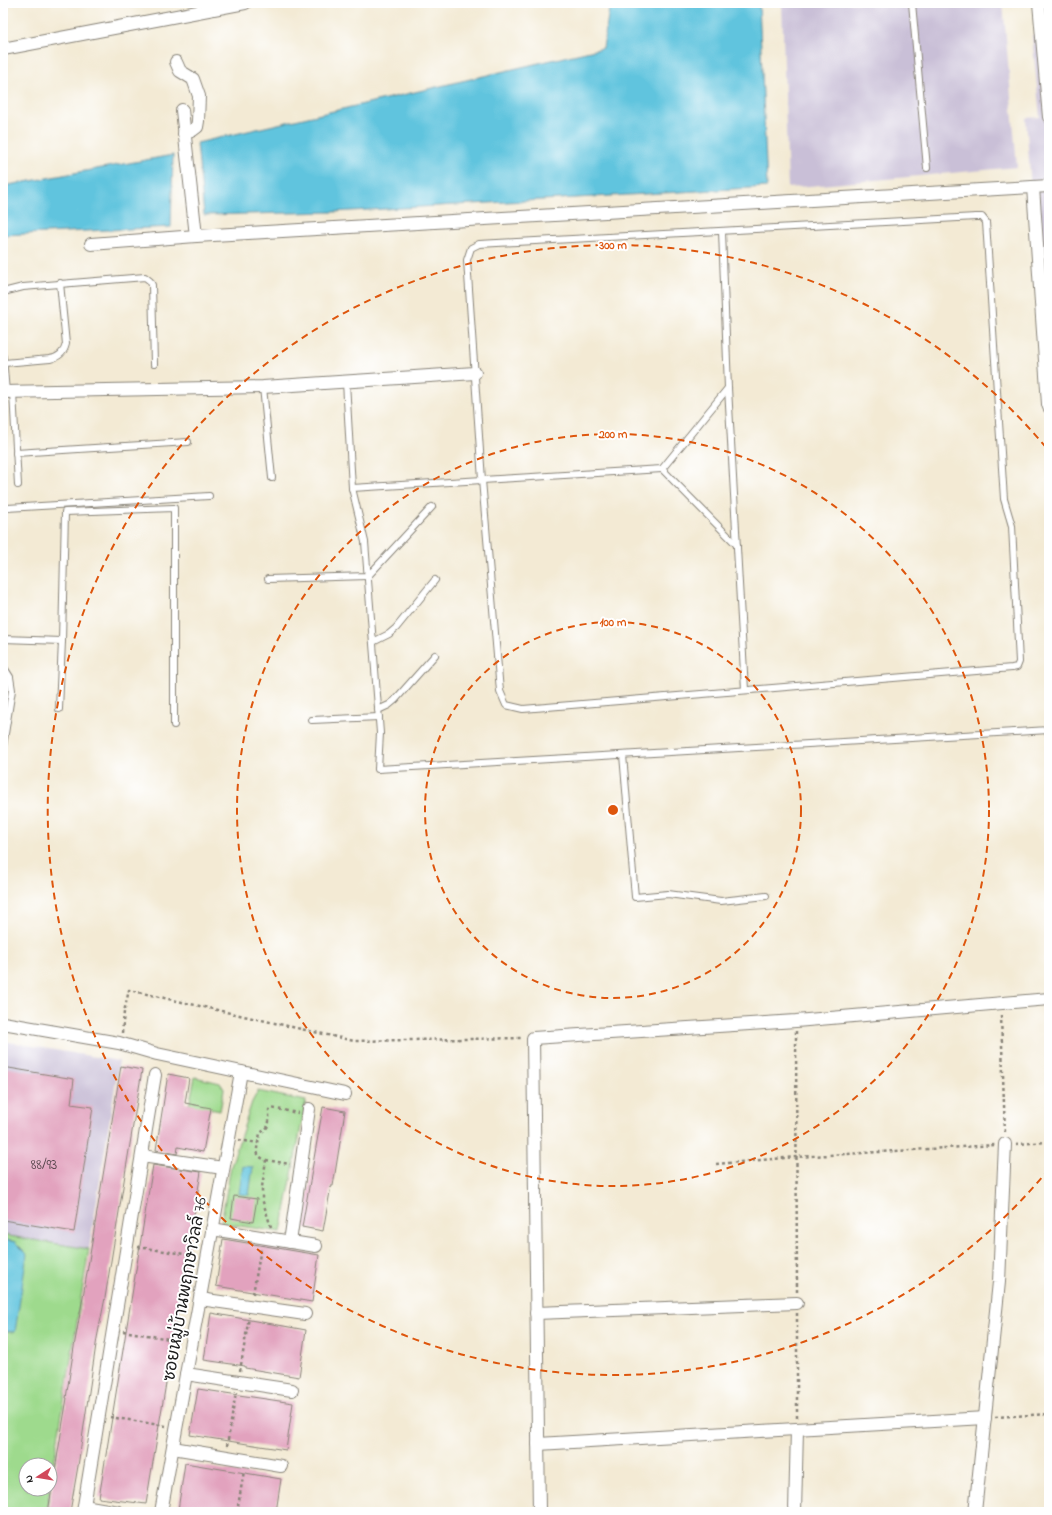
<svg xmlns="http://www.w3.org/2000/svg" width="1052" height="1515" font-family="'Indie Flower','Playpen Sans Thai',sans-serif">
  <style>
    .industrial { fill: #c9bfd7 }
    .green { fill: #9eda8d; stroke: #5d7b54 }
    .water { fill: #60c4de; stroke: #3e707d }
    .building { fill: #e2a2be }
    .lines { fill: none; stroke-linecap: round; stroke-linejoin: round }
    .lane-casing { stroke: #888378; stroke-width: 8 }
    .street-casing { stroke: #888378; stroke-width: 14 }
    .path { stroke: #888378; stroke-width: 2.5; stroke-dasharray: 3 3; stroke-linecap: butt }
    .lane { stroke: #fff; stroke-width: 6 }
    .street { stroke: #fff; stroke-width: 12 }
    .ring { fill: none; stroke: #de560d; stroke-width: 2; stroke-dasharray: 7 5 }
    .labels { text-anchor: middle; stroke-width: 4; stroke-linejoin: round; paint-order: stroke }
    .number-label { font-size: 15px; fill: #4e3e44 }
    .street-label { font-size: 17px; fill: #1c1c1c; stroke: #fff }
    .centre { fill: #de560d; stroke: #fff; stroke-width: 2 }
    .ring-label { font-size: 12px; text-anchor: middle; font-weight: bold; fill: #de560d; stroke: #fff; stroke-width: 4; stroke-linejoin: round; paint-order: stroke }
  </style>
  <rect width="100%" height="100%" fill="#fff"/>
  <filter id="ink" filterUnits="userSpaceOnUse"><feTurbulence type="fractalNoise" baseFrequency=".025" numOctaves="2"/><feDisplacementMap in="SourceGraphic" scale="8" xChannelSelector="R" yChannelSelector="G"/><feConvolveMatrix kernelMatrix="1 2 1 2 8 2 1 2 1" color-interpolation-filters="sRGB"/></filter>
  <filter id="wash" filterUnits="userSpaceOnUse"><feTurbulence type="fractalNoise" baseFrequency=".012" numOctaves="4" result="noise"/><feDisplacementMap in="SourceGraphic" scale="16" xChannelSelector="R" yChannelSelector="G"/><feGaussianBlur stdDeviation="0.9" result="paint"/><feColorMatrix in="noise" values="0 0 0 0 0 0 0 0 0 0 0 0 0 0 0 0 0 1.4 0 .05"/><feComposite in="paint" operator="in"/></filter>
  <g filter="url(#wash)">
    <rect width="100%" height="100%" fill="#f3ead4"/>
    <g class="industrial">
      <polygon points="782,3 1003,3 1017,167 788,188"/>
      <polygon points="1049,33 1049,416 1047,416 1026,118 1040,117 1032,35"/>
      <polygon points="3,1041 119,1061 89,1249 3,1235"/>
    </g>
    <g class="green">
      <polygon points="195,1077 220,1083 224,1089 220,1111 189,1105"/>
      <polygon points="258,1091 306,1101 281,1232 221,1223 231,1166 252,1102"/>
      <polygon points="3,1235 89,1249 50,1487 50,1465 26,1465 26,1489 50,1489 46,1512 3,1512 3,1331 15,1332 15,1242 3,1239"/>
    </g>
    <g class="water">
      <polygon points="610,3 759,3 767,187 333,212 204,215 197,143 603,48"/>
      <polygon points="173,155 171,227 3,235 3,186"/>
      <polygon points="243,1166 253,1167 249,1195 239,1194"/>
      <polygon points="3,1239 15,1242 27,1254 15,1332 3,1331"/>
    </g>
    <g id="blocks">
      <g class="building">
        <polygon points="121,1066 142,1070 105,1298 97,1338 78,1466 70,1512 48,1512 67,1398 66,1398 75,1341 84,1291"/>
        <polygon points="3,1067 74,1079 71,1104 93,1107 74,1232 3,1220"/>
        <polygon points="168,1074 189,1078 185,1103 211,1108 203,1152 178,1147 177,1154 156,1150"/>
        <polygon points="323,1107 345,1111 333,1186 331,1186 323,1231 302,1227"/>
        <polygon points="153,1165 201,1172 146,1504 99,1498"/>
        <polygon points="234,1196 257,1199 253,1222 231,1218"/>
        <polygon points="223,1239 319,1255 312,1302 216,1286"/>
        <polygon points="211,1313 306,1330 299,1377 245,1368 245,1366 204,1360"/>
        <polygon points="198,1389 293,1403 286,1450 190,1435"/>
        <polygon points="185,1463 281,1479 276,1512 191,1512 178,1510"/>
      </g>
    </g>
  </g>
  <g filter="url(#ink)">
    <use href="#blocks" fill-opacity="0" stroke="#888378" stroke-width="1"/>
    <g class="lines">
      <defs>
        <g id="lane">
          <polyline points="912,3 927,168"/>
          <polygon points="976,217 982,217 986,222 1004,499 1012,526 1019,662 1017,667 1012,668 523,709 506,705 500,691 482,480 467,260 471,248 479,244"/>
          <polyline points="722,231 728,388 745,690"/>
          <polyline points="3,292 23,287 145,277 150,281 152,285 154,364"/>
          <polyline points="3,357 6,392"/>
          <path d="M4,363L50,359C59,357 64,353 66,344L60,283"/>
          <polyline points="346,382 352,488 365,542 380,733 378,769 1049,730"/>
          <polyline points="263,387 272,478"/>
          <polyline points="13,392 18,485"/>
          <polyline points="16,453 188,442"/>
          <polyline points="662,469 737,545"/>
          <polyline points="352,488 662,469 728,388"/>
          <polyline points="3,507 7,508 209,496"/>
          <polyline points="268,579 368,576 432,507"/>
          <polyline points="3,639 62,641"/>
          <polyline points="373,642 389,634 396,628 435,580"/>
          <polyline points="3,666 10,677 12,690 3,746"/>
          <polyline points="59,709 62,641 65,512 174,508 174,725"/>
          <polyline points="378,710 389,705 395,700 435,655"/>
          <polyline points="312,720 379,717"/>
          <polyline points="623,755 635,897 668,894 721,901 766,896"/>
        </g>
        <g id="street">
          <polyline points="1039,3 1049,117"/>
          <polyline points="3,49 245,3"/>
          <polyline points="176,62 180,71 193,79 199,96 198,121 197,127 193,130 184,134"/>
          <polyline points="182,110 196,236"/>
          <polyline points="1033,187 1048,404 1049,407"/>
          <polyline points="91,244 196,236 1049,186"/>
          <polyline points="3,392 263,387 475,373"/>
          <polyline points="3,1023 119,1043 157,1054 345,1094"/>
          <polyline points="142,1156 223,1168"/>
          <polyline points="212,1229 316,1246"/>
          <polyline points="290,1242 309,1109"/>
          <polyline points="200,1299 305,1314"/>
          <polyline points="536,1313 797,1303"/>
          <polyline points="186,1374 292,1390"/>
          <polyline points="538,1444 985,1418"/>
          <polyline points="173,1448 281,1466"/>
          <polyline points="84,1506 118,1512"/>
          <polyline points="83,1512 155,1075"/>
          <polyline points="161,1512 241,1072"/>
          <polyline points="539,1512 533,1038 796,1021 1049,999"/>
          <polyline points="795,1512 797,1429"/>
          <polyline points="975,1512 999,1282 1005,1144"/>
        </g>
      </defs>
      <use href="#lane" class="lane-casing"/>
      <use href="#street" class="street-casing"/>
      <g class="path">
        <polyline points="1001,1015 1005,1134"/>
        <polyline points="796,1031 797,1292"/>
        <polyline points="122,1033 124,1012 129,990 354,1041 522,1038"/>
        <polyline points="239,1140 258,1143"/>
        <polyline points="1016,1144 1049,1142"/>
        <polyline points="266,1160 290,1164"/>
        <polyline points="716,1164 796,1157 995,1145"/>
        <path d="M271,1227L262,1199V1187L266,1160C252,1155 258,1146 260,1133C271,1127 269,1122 269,1110L271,1108L298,1113"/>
        <polyline points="138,1247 197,1256"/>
        <polyline points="253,1294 261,1248"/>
        <polyline points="797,1313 797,1418"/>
        <polyline points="123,1331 181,1341"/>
        <polyline points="240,1371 249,1317"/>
        <polyline points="110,1417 166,1426"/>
        <polyline points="995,1417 1049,1414"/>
        <polyline points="227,1446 236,1392"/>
        <polyline points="237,1512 244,1471"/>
      </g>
      <use href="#lane" class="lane"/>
      <use href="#street" class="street"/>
    </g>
  </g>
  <g class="ring">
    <circle cx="613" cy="810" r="188"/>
    <circle cx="613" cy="810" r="376"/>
    <path d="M1049 1169A565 565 0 1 1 1049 451"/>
  </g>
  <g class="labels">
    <g class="number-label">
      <text x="44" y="1169">88/93</text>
    </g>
    <g class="street-label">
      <text transform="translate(184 1289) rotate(-80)" y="6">ซอยหมู่บ้านพฤกษาวิลล์ 76</text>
    </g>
  </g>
  <circle cx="613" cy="810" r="6" class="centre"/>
  <g class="ring-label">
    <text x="613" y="249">300 m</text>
    <text x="613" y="438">200 m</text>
    <text x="613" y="626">100 m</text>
  </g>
  <rect width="1052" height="1515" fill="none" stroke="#fff" stroke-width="16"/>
  <g transform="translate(38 1477) rotate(258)"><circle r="19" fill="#ffffff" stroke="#a4a4a4"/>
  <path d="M0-3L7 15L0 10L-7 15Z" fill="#d1495b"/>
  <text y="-6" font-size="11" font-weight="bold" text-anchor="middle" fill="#1c1c1c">N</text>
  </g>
</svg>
